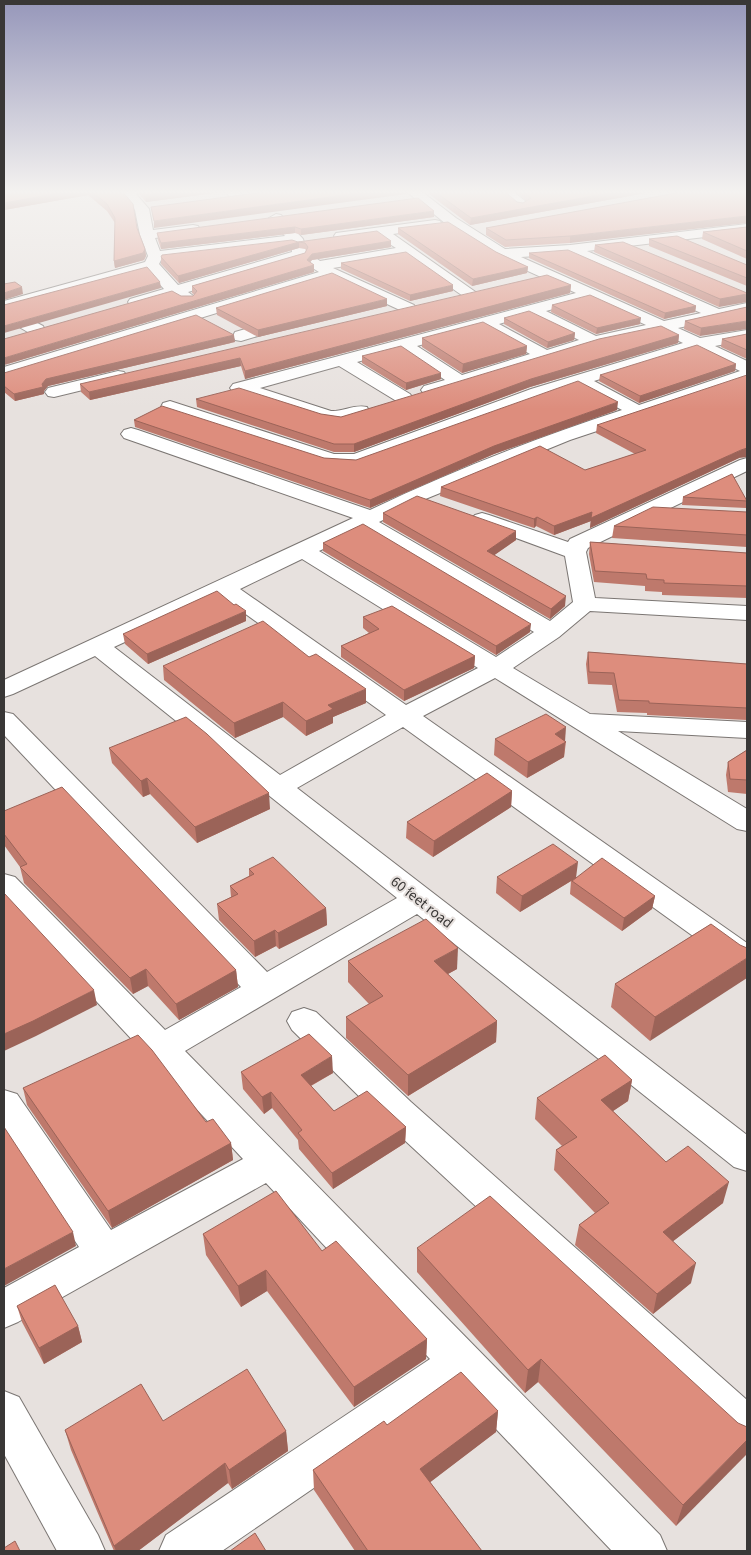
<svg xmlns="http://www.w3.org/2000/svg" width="751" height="1555" font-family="'Source Sans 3',sans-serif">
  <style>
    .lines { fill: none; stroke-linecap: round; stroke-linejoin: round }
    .minor-casing { stroke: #7b7673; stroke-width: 2 }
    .minor { fill: #fff; fill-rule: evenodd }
    .wall { fill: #be796c }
    .shaded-wall { fill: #9b6358 }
    .building { fill: #dd8d7d; stroke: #9b6358 }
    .labels { text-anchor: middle; stroke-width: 4; stroke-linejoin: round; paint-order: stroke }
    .street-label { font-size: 15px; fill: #393736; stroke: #e7e1de }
  </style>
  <rect width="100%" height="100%" fill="#e7e1de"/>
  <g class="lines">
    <defs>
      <g id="minor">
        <path d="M121,191H139L136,194L149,209L153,230L193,225L198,226L200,229L198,232L193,233L155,238L160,251L285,236L269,218L276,214L281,215L303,239L307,252L320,261L396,248L377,236L341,240L336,239L334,236L336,233L435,220L440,221L442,224L440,227L393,234L477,293L475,296H463L406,256L333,268L414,305L416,308L414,311H402L331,278L4,378V367L319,272L298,259L188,292L196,298L194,301H182L173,296L136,307L130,305L128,302L130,299L164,289L148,271L11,309L43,326L45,330L43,334H31L4,318V301L145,262L148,256L140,235L135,210ZM291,244L292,252L178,285L159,264L161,260Z"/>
        <polygon points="225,191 239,191 245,197 243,200 233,200"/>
        <path d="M406,191H421L456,218L505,249L570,245L747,224V232L587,251L719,309L747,303V313L678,328L700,338L747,330V340L715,346L747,361V381L570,440L423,500L379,522L550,621L573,602L565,556L475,523L471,519L475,515L482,513L489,515L568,542L570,539L740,460L747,458V471L588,548L586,552L595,598L747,606V620L590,611L559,637L513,668L590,714L747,722V738L618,731L747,809V831L737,829L495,678L423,716L747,943V971L736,967L403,727L297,788L747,1135V1171L734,1167L417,914L185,1051L660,1535L667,1551H612L458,1389L222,1551H159L166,1535L430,1359L266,1183L18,1322L4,1328V1288L79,1247L4,1133V1090L17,1094L111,1230L243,1159L4,902V874L15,877L165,1030L241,987L4,735V712L13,714L267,972L397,898L95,656L13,694L4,697V680L353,518L124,438L121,434L124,430L131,428L138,430L370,510C452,471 536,438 622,410L577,386L543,397L363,464L356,466L325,464L163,411L161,407L163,403L170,401L334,454H354L531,389L683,343L660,332L598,345L430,395L424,394L421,390L424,386L445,380L401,350L357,362L410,394L413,398L410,402L404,403L398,402L339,366L260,388L331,411C343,412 354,404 367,407L369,411C362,421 341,423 330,422C298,417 264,400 233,392L230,388L233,384L576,293L497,257L446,224ZM568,254L701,313L664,321L521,257ZM590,299L646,325L596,336L546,311ZM529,315L579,340L547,350L499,324ZM483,328L530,354L462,375L417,346ZM696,349L740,371L639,405L594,381ZM363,530L534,632L496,657L319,551ZM302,559L478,668L406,705L240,589ZM222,597L386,715L280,775L114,647Z"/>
        <polygon points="497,191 512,191 529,204 522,208 517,207"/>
        <polygon points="285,318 291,320 293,323 291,326 241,341 235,340 233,336 235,332"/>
        <polygon points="118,371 124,372 127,376 124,380 54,397 48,396 45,392 48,388"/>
        <polygon points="304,1008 316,1012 411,1102 747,1400 747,1450 732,1444 385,1122 292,1030 287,1021 292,1012"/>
        <polygon points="4,1391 19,1397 98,1535 105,1551 57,1551 4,1454"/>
      </g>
    </defs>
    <use href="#minor" class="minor-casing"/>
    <use href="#minor" class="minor"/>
  </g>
  <g class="wall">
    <polygon points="13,191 122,191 145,249 146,256 144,260 115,268 114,261 115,223 107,211 88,195 4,210 4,193"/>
    <polygon points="138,191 230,191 146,202 139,194"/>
    <polygon points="425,191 504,191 517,202 523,203 526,201 515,191 657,191 470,225"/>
    <polygon points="687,191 570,243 505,247 486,235 486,228"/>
    <polygon points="434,217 301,235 295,233 161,249 158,240 157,233"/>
    <polygon points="747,227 747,259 702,239 703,232"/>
    <polygon points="398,228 496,252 528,267 527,273 472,286 398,234"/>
    <polygon points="649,239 747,265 747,286 649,246"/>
    <polygon points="391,241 391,247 312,260 310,262 314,265 314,272 4,365 181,296 193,296 195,295 192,293 192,286 305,253 306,250 305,249 299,248 179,283 161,264 161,257 298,242"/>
    <polygon points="595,245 747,293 719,307 594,252"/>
    <polygon points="529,253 696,306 695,312 664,319 529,258"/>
    <polygon points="341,263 453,291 410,301 341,269"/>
    <polygon points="571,285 570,293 245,379 241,366 90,400 81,392 80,384"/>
    <polygon points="552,305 640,324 596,334 551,312"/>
    <polygon points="387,306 258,337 217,315 216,308"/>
    <polygon points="747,307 700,336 684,329 685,321"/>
    <polygon points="504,318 575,333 574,340 547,348 504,324"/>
    <polygon points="747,334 747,359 721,347 722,339"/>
    <polygon points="679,335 678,343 530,387 354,452 334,452 197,407 196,399 341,417"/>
    <polygon points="422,338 527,346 526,354 462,373 422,347"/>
    <polygon points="235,342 48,386 44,391 44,394 15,401 4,392 4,373"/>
    <polygon points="362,356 441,379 406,390 362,363"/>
    <polygon points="736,364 735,371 639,403 599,381 600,375"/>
    <polygon points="617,410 494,454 370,508 135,427 134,420 324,458 356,460"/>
    <polygon points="597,425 739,458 590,528 591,521 554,535 536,526 534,528 440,496 441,487 585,470 635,454 596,433"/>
    <polygon points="683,497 747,500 747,502 746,508 682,505"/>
    <polygon points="747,512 747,547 612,538 614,526"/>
    <polygon points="383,513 516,540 494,555 565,606 550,619 383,522"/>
    <polygon points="590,542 747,553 747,598 662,595 662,592 645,591 645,586 594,582 589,554"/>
    <polygon points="323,543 530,632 496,655 323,551"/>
    <polygon points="363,617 475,656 474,668 404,701 341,657 341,646 369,633 363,628"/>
    <polygon points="246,621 148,664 125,644 123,634"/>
    <polygon points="588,652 747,664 747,720 647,715 647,713 617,712 612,685 588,684 586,664"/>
    <polygon points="163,666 366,703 333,717 333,723 306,736 283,717 235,738 164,680"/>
    <polygon points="495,739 565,741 566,742 564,757 527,778 494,755"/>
    <polygon points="109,748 270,809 197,843 150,794 143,797 112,763"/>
    <polygon points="747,750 747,794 728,792 726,775 728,762"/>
    <polygon points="512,791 511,807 433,857 406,838 407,822"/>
    <polygon points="4,811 236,970 238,987 179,1020 148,986 133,994 24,883 20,867 4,845"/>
    <polygon points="249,869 326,908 327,925 279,949 276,946 255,957 219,920 217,904 231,897 230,886 249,876"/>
    <polygon points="497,877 576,877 655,896 652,909 622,931 570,894 571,881 520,912 496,893"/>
    <polygon points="711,924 650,1041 611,1007 615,984"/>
    <polygon points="348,961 457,969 448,974 497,1021 496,1042 408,1096 346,1038 346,1017 369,1004 348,982"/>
    <polygon points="241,1072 333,1073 311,1086 334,1111 406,1127 405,1143 333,1189 299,1149 298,1140 272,1108 264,1114 243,1089"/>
    <polygon points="632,1080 628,1101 613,1111 666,1162 723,1203 673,1241 691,1283 653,1314 575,1245 579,1225 595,1213 554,1170 556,1150 562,1146 535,1119 537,1098"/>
    <polygon points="23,1088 206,1122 231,1143 233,1160 112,1228 27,1105"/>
    <polygon points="203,1234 322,1251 427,1339 426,1359 354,1407 267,1291 241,1307 206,1255"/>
    <polygon points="417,1248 738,1423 676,1526 538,1382 525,1393 417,1272"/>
    <polygon points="17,1306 78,1326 82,1342 44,1364 22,1322"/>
    <polygon points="498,1411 496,1432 430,1482 482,1551 355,1551 314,1490 313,1470 387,1425"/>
    <polygon points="163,1421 286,1431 288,1451 232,1489 228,1483 138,1551 114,1551 71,1450 65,1430"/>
  </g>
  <g class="shaded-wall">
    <polygon points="70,191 88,191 88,195 4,210 4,203"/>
    <polygon points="177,191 230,191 146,202 145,195"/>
    <polygon points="374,191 406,191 406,194 154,228 154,221"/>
    <polygon points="621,191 657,191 470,225 471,218"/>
    <polygon points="434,211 434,217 301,235 301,229"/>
    <polygon points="747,216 747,223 570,243 570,236"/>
    <polygon points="295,227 295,233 161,249 161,243"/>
    <polygon points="391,241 391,247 312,260 307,266 307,260 312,254"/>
    <polygon points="299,242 299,248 179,283 178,276"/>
    <polygon points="145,249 146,256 144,260 115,268 114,261"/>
    <polygon points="314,265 314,272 4,365 4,358"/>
    <polygon points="528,267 527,273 472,286 473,279"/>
    <polygon points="160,282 161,288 4,333 4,326"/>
    <polygon points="453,285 453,291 410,301 410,295"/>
    <polygon points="571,285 570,293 245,379 245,371"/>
    <polygon points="22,287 23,294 4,300 4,293"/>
    <polygon points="747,294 747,302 719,307 720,299"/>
    <polygon points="387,299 387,306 258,337 258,330"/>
    <polygon points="696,306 695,312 664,319 665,313"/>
    <polygon points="641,318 640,324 596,334 597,328"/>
    <polygon points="747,321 747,329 700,336 701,328"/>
    <polygon points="575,333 574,340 547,348 548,342"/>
    <polygon points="234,335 235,342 48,386 44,391 44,394 15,401 14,394 42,384 46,379"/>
    <polygon points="679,335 678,343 530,387 354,452 354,444 531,379"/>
    <polygon points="527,346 526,354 462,373 463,364"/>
    <polygon points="240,358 241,366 90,400 89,392"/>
    <polygon points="736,364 735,371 639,403 640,396"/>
    <polygon points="441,373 441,379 406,390 406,383"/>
    <polygon points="618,402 617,410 494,454 370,508 370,500 494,446"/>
    <polygon points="747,448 747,457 739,458 590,528 591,518 741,450"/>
    <polygon points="592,512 591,521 554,535 554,526"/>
    <polygon points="537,517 536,526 534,528 534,519"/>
    <polygon points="516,531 516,540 486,561 487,551"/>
    <polygon points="566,596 565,606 550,619 551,609"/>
    <polygon points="246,611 246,621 148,664 147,654"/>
    <polygon points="531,624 530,632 496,655 496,646"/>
    <polygon points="475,656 474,668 404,701 404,690"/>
    <polygon points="366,689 366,703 333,717 333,723 306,736 306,721 328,705"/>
    <polygon points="283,702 283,717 235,738 234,723"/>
    <polygon points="566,727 564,757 527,778 528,762 555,734"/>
    <polygon points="147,778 150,794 143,797 141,781"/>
    <polygon points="512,791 511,807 433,857 434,841"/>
    <polygon points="269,793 270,809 197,843 195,827"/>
    <polygon points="578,862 576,878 520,912 522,896"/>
    <polygon points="655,896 652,909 622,931 624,918"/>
    <polygon points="326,908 327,925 279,949 278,933"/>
    <polygon points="275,930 276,946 255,957 254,941"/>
    <polygon points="458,948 457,969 433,982 434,961"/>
    <polygon points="747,958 747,978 650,1041 655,1017"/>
    <polygon points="146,969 148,986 133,994 130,978"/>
    <polygon points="236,970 238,987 179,1020 176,1004"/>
    <polygon points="94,990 97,1005 36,1036 4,1051 4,1034"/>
    <polygon points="497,1021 496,1042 408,1096 408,1075"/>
    <polygon points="332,1056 333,1073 301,1091 301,1075"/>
    <polygon points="632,1080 628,1101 598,1121 601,1100"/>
    <polygon points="271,1092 272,1108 264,1114 262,1097"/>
    <polygon points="406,1127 405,1143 333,1189 332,1173"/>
    <polygon points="231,1143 233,1160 112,1228 108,1211"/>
    <polygon points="729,1182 723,1203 659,1252 663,1232"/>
    <polygon points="73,1232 76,1246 4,1286 4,1269"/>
    <polygon points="696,1263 691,1283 653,1314 657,1294"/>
    <polygon points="266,1270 267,1291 241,1307 238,1286"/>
    <polygon points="78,1326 82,1342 44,1364 39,1348"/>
    <polygon points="427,1339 426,1359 354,1407 354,1387"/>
    <polygon points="541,1359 538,1382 525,1393 528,1370"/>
    <polygon points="498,1411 496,1432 420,1490 420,1469"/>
    <polygon points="286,1431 288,1451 232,1489 229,1470"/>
    <polygon points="747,1440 747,1454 676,1526 683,1505"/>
    <polygon points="225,1463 228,1483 138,1551 116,1551 114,1546"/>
  </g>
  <g class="building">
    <polygon points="13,191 70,191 4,203 4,193"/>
    <polygon points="91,191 122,191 133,204 137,228 145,249 143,253 114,261 115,218 107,204"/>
    <polygon points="141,191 177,191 145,195"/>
    <polygon points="272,191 374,191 154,221 151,207"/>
    <polygon points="434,191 504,191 517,202 523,203 531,198 523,191 621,191 471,218"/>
    <polygon points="687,191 747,191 747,216 570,236 506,240 486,228"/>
    <polygon points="418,198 434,211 301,229 295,227 161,243 157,233"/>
    <polygon points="448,222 496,252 528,267 473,279 398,228"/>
    <polygon points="747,227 747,251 703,232"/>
    <polygon points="377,231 391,241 312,254 307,260 314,265 4,358 4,339 172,291 181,296 193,296 197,291 192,286 305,253 308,247 305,243 299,242 178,276 161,257 162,255 292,240 298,242"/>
    <polygon points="677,236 747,265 747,278 649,239"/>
    <polygon points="623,242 747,293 747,294 720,299 595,245"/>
    <polygon points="568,250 696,306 665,313 529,253"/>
    <polygon points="406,252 453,285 410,295 341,263"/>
    <polygon points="147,267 160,282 4,326 4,305"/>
    <polygon points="332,273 387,299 258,330 216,308"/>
    <polygon points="547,275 571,285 245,371 240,358 89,392 80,384"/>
    <polygon points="15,282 22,287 4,293 4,284"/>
    <polygon points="590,295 641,318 597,328 552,305"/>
    <polygon points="747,307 747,321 701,328 685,321"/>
    <polygon points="529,311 575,333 548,342 504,318"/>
    <polygon points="196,315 234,335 46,379 42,384 43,387 14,394 4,386 4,373"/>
    <polygon points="483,322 527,346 463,364 422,338"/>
    <polygon points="661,326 679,335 531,379 354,444 334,444 196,399 239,388 321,414 341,417 599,339"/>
    <polygon points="747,334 747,350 722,339"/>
    <polygon points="697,345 736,364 640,396 600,375"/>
    <polygon points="401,346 441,373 406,383 362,356"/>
    <polygon points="747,375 747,448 741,450 591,518 592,512 554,526 537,517 534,519 441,487 540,446 585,470 646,450 597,425"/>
    <polygon points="578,381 618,402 494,446 370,500 134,420 162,406 324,458 356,460"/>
    <polygon points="732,474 747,501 683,497"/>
    <polygon points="417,496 516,531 487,551 566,596 551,609 383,513"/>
    <polygon points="653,507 747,512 747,535 614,526"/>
    <polygon points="363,524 531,624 496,646 323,543"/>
    <polygon points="590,542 747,553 747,586 664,583 664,580 647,579 646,574 595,571"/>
    <polygon points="217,591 234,605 236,604 246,611 147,654 123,634"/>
    <polygon points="392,606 475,656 404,690 341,646 379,629 363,617"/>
    <polygon points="263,621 309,657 316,654 366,689 328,705 333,709 306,721 283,702 234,723 163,666"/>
    <polygon points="588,652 747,664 747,708 649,703 649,701 619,700 614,673 589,672"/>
    <polygon points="546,714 566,727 555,734 566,742 528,762 495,739"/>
    <polygon points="186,717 207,734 269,793 195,827 147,778 141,781 109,748"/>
    <polygon points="747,750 747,780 730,779 728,762"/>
    <polygon points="487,773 512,791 434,841 407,822"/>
    <polygon points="62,787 236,970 176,1004 146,969 130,978 20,867 27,864 4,834 4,811"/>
    <polygon points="553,844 578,862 522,896 497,877"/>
    <polygon points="273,857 326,908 278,933 275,930 254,941 217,904 238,894 230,886 254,874 249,869"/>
    <polygon points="602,858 655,896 624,918 572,881"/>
    <polygon points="4,893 94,990 33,1021 4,1034"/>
    <polygon points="426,919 458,948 434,961 497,1021 408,1075 346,1017 383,996 348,961"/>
    <polygon points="711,924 740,945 747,948 747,958 655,1017 615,984"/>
    <polygon points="309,1034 332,1056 301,1075 334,1111 367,1091 406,1127 332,1173 298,1133 302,1130 271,1092 262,1097 241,1072"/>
    <polygon points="138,1035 152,1050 206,1122 213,1119 231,1143 108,1211 23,1088"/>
    <polygon points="605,1055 632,1080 601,1100 666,1162 688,1146 729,1182 663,1232 696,1263 657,1294 579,1225 609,1203 556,1150 577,1137 537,1098"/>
    <polygon points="4,1127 73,1232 4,1269"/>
    <polygon points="276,1191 322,1251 336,1241 427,1339 354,1387 266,1270 238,1286 203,1234"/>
    <polygon points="490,1196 738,1423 747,1427 747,1440 683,1505 541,1359 528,1370 417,1248"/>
    <polygon points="55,1285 78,1326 39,1348 17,1306"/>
    <polygon points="247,1369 286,1431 229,1470 225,1463 114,1546 65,1430 141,1384 163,1421"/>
    <polygon points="461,1372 498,1411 420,1469 482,1551 368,1551 313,1470 384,1421 387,1425"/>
    <polygon points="255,1533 266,1551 230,1551"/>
    <polygon points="15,1541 20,1551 4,1551 4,1548"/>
  </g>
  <linearGradient id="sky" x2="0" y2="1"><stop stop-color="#9697ba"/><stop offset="0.47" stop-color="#f4f2f0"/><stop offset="1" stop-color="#f4f2f0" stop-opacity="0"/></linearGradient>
  <rect width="751" height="409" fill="url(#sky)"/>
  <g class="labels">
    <g class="street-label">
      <text transform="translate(422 902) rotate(38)" y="5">60 feet road</text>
    </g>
  </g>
  <rect width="751" height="1555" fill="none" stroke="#393736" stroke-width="10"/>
</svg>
